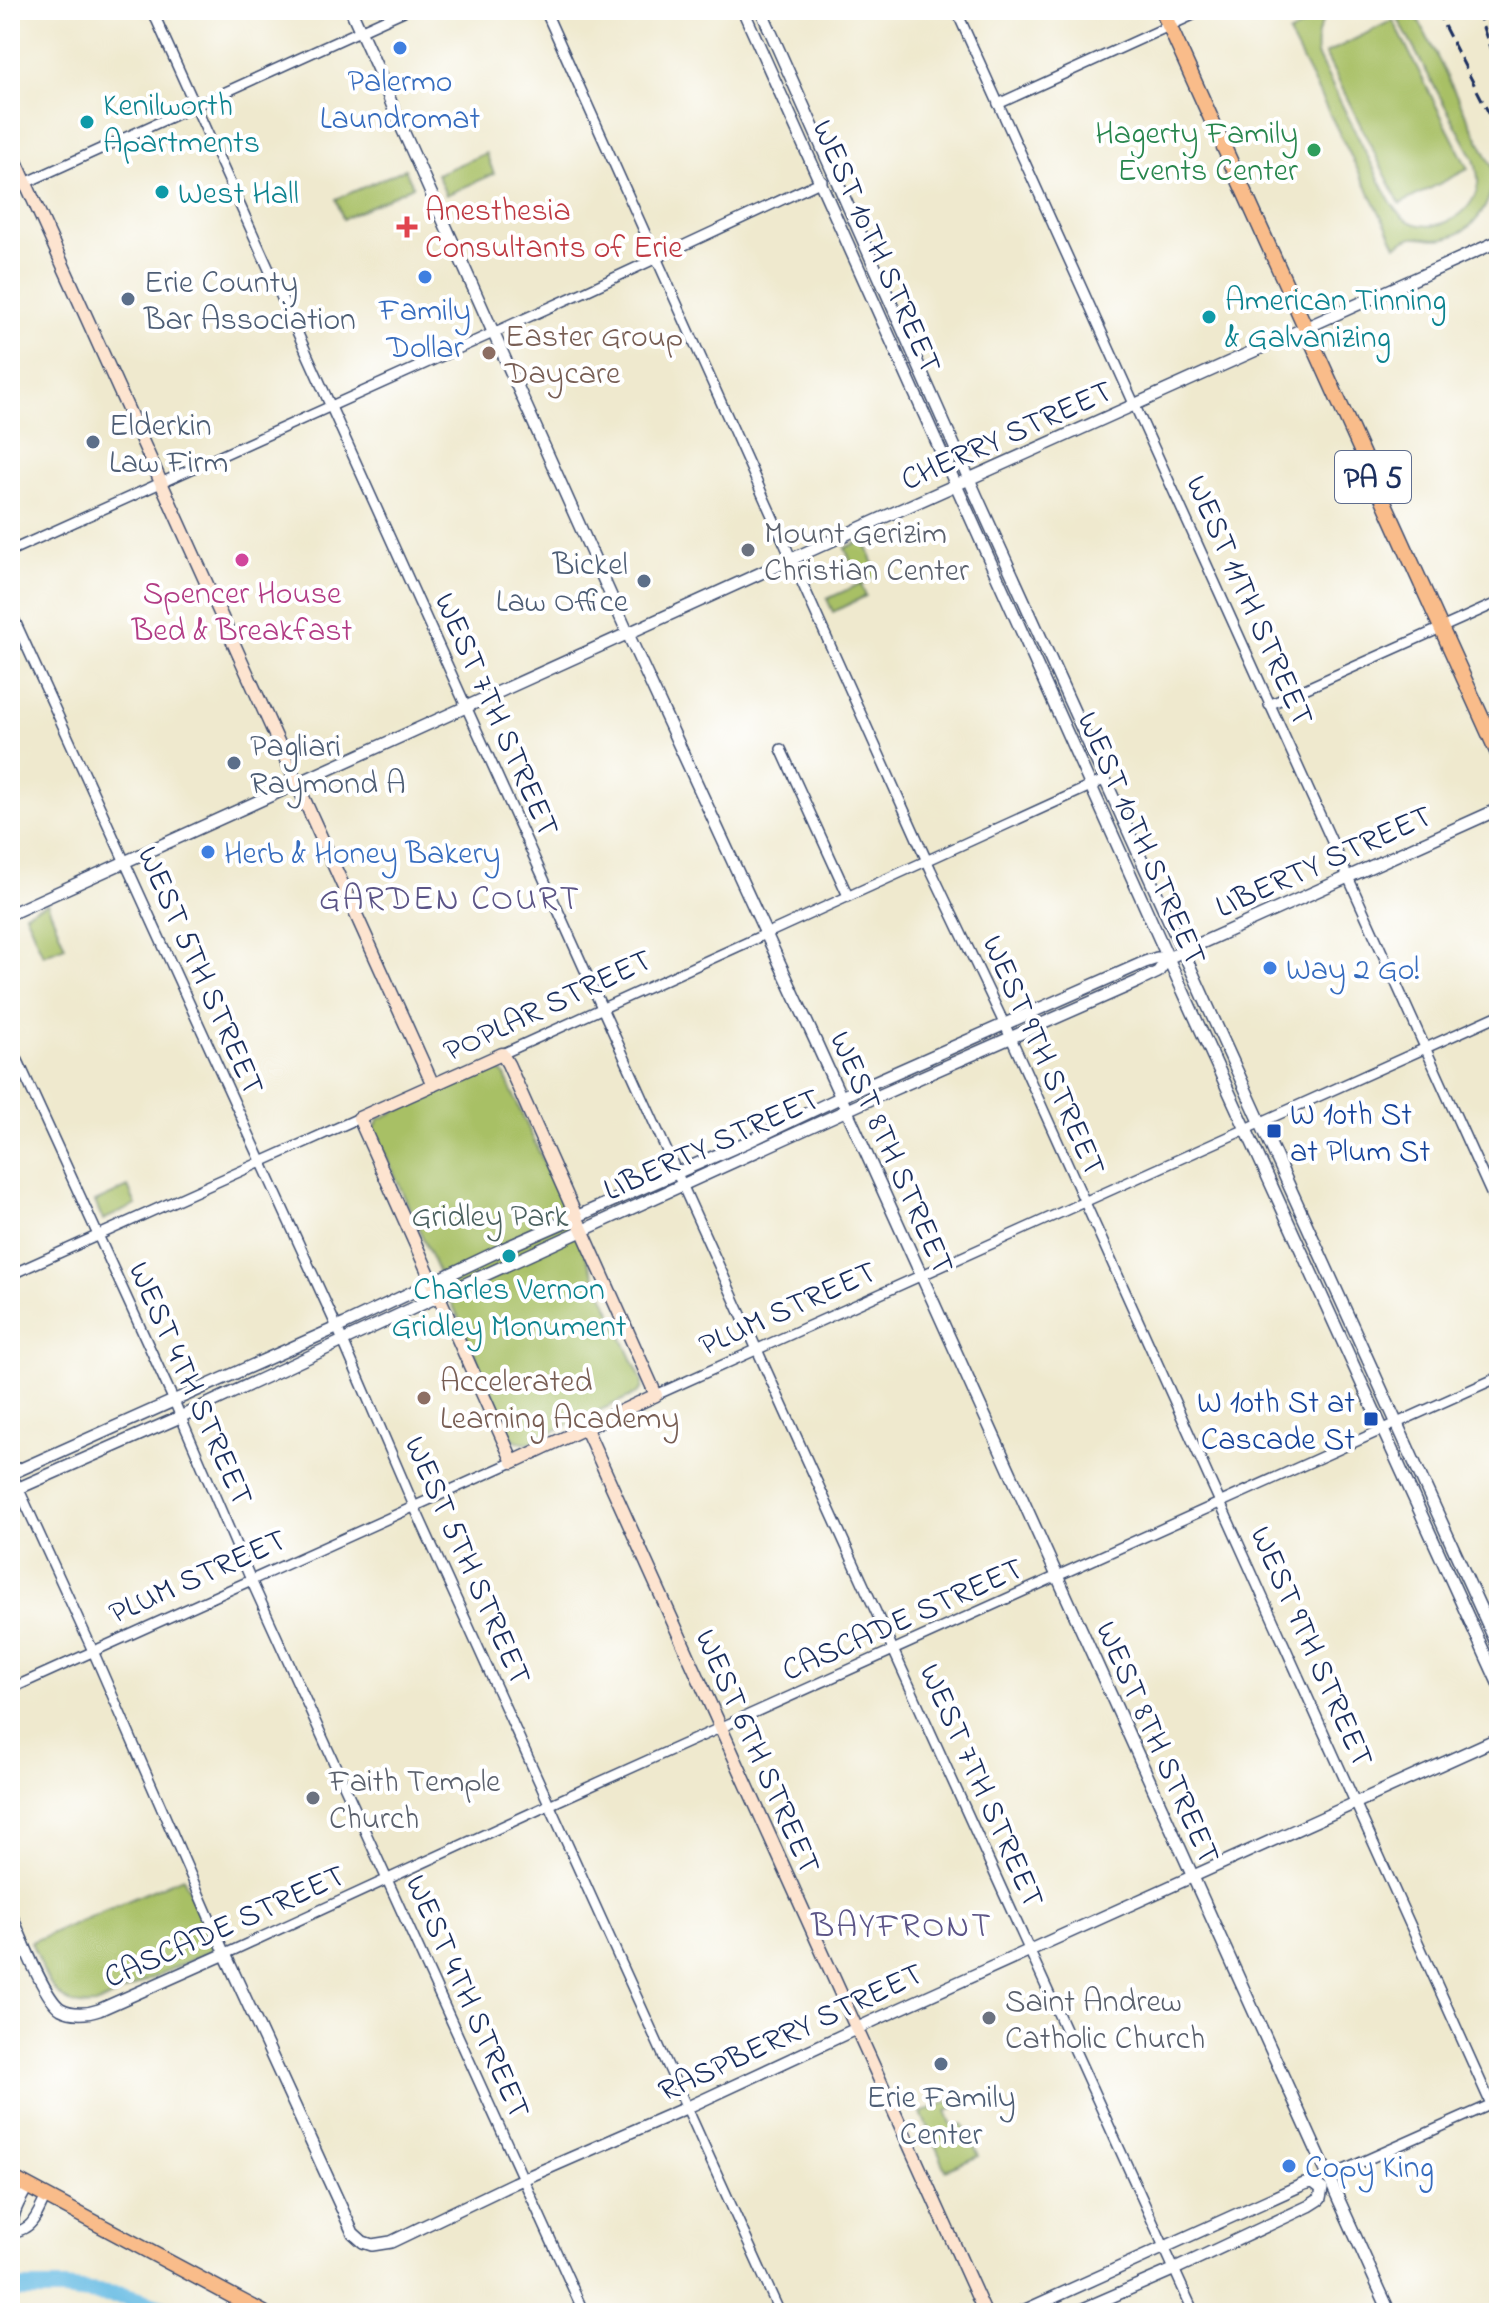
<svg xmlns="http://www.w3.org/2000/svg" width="1509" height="2323" font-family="'Indie Flower',sans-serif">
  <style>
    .green { fill: #a8c065; stroke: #627862; stroke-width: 2 }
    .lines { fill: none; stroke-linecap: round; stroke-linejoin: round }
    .river { stroke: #66bbe3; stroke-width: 18 }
    .minor-casing { stroke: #3b4b6f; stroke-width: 12 }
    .tertiary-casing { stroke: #3b4b6f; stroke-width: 14 }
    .secondary-casing { stroke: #3b4b6f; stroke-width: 15 }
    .primary-casing { stroke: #3b4b6f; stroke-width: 17 }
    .trunk-casing { stroke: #3b4b6f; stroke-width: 17 }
    .minor { stroke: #fff; stroke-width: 9 }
    .tertiary { stroke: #fff; stroke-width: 11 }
    .secondary { stroke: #fde4d0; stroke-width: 12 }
    .primary { stroke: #f9bc8a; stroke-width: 14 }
    .trunk { stroke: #f9bc8a; stroke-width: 14 }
    .rail { stroke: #1b2f5e; stroke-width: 3; stroke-dasharray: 12 6; stroke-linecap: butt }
    .shop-dot { fill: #3f7fe0; stroke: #fff; stroke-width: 3 }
    .culture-dot { fill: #0f9aa8; stroke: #fff; stroke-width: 3 }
    .leisure-dot { fill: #2e9e5b; stroke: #fff; stroke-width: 3 }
    .health-dot { fill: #e0444e; stroke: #fff; stroke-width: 3 }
    .service-dot { fill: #5c6f8a; stroke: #fff; stroke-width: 3 }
    .education-dot { fill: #8d6e63; stroke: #fff; stroke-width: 3 }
    .worship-dot { fill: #6b7280; stroke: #fff; stroke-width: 3 }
    .hotel-dot { fill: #d1479c; stroke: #fff; stroke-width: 3 }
    .transit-dot { fill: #1a4fb4; stroke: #fff; stroke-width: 3 }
    .labels { text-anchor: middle; stroke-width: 8; stroke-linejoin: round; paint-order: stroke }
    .shield { fill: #fff; stroke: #5f6d8e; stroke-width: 2 }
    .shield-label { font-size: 30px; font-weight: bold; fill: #1b2f5e }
    .shop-label { font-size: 32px; fill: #366cbe; stroke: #fff; text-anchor: start }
    .culture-label { font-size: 32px; fill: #0d838f; stroke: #fff; text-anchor: start }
    .leisure-label { font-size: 32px; fill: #27864d; stroke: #fff; text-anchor: end }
    .health-label { font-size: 32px; fill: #be3a42; stroke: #fff; text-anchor: start }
    .street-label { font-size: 32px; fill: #1b2f5e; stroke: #fff }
    .service-label { font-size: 32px; fill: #4e5e75; stroke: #fff; text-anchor: start }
    .education-label { font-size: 32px; fill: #785e54; stroke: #fff; text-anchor: start }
    .worship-label { font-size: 32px; fill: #5b616d; stroke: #fff; text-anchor: start }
    .hotel-label { font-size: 32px; fill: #b23c85; stroke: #fff }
    .transit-label { font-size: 32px; fill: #164399; stroke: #fff; text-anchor: start }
    .park-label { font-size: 32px; fill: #4c6260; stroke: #fff }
    .neighbourhood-label { font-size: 34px; letter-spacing: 2px; fill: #5c5587; stroke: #fff }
  </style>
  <rect width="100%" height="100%" fill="#fff"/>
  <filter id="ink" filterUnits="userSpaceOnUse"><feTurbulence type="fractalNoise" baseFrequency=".0125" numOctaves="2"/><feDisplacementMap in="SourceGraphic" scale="16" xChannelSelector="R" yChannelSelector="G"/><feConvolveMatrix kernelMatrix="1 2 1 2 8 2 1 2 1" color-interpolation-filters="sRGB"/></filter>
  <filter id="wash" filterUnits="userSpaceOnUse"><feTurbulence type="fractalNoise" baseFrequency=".006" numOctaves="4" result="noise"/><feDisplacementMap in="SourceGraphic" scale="32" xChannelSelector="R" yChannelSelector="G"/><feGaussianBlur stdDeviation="1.8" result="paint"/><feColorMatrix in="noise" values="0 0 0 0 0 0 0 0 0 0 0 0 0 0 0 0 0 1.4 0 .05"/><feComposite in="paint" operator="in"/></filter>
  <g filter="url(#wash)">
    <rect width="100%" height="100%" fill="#efe9ce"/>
    <g class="green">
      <path d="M1313,10H1330C1319,25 1315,36 1317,55L1389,199C1394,206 1398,214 1405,219C1433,237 1474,216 1478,184C1479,175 1476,167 1474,159L1393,10H1412L1416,15L1492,166C1496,198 1478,231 1445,238C1434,241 1424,236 1413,237C1408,238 1401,243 1396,245L1289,34L1305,25Z"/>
      <polygon points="1393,20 1468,169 1400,204 1325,54"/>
      <polygon points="486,153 494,174 446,195 437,174"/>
      <polygon points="405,169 413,186 343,219 336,199"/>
      <polygon points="864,540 879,576 861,585 866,596 833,612 827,599 860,584 845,548"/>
      <polygon points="47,903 65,946 43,955 25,913"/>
      <polygon points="496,1068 504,1074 642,1381 642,1388 636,1394 528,1443 517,1441 512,1437 374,1129 379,1119 488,1069"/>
      <polygon points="128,1187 136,1205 103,1220 95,1202"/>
      <path d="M183,1877L216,1948L95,2005C52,2010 46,1974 31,1942Z"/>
      <polygon points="963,2095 965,2102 946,2111 953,2128 963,2124 979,2156 946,2170 921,2113"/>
    </g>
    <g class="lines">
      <polyline class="river" points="10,2289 64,2289 123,2296 178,2313"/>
    </g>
  </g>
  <g filter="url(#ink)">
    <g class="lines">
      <defs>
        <g id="minor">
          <polyline points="152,10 602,1008 1194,2313"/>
          <polyline points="545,10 931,870 1011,1038 1499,2122"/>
          <polyline points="956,10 1499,1211"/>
          <polyline points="998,104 1204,10"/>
          <polyline points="10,190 406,10"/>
          <polyline points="10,551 586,291 822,181"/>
          <polyline points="10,610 340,1334 414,1506 780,2313"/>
          <polyline points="1269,705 1499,602"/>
          <polyline points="781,749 848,896"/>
          <polyline points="10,1043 174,1401 251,1580 584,2313"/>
          <polyline points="502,1054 1106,779"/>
          <polyline points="10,1275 359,1118"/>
          <polyline points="656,1395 1499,1015"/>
          <polyline points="10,1470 93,1651 225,1954 540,1809 1499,1377"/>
          <polyline points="10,1689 513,1462"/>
          <polyline points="1328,2177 1499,2101"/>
          <path d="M14,2232C11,2214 20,2202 28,2187"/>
          <path d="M10,2235C16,2231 22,2231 28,2226C36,2220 41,2206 46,2196"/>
        </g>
        <g id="tertiary">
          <polyline points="351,10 379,72 396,115 633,645 815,1040 1390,2313"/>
          <polyline points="743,10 1168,958 1499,1685"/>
          <polyline points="761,10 977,497 1499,1649"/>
          <polyline points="10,914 871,523 1499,241"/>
          <polyline points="10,1474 345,1324 505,1248 745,1143 856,1090 1145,962 1157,958 1168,958 1499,809"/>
          <polyline points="10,1492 180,1417 452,1290 858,1105 1137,982 1158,972 1168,958"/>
          <path d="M10,1912C19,1932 44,1999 61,2009C72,2015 88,2014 99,2010L225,1954L353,2233L363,2242L372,2245L391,2242L514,2183L688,2107L875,2020L1499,1738"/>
          <polyline points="1019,2313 1304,2184 1313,2182 1322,2189 1320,2199 1309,2206 1175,2269 1074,2313"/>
        </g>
        <g id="secondary">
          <polyline points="10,148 433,1085"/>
          <polygon points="502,1054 508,1064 656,1395 513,1462 359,1118"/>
          <polyline points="586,1429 985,2313"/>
        </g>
        <polyline id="primary" points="1162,10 1499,756"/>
        <polyline id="trunk" points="10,2177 264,2313"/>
      </defs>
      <use href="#minor" class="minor-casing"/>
      <use href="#tertiary" class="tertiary-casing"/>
      <use href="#secondary" class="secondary-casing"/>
      <use href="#primary" class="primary-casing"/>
      <use href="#trunk" class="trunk-casing"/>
      <use href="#minor" class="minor"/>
      <use href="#tertiary" class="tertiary"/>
      <use href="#secondary" class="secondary"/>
      <use href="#primary" class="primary"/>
      <use href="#trunk" class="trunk"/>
      <g class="rail">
        <polyline points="1436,10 1499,133"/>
        <polyline points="1477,10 1499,74"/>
        <polyline points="1498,10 1499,12"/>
      </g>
    </g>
  </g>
  <g class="shop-dot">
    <circle cx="400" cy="48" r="8"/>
    <circle cx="425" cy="277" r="8"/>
    <circle cx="208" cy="852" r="8"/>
    <circle cx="1270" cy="968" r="8"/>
    <circle cx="1289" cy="2166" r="8"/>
  </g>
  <g class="culture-dot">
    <circle cx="87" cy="122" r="8"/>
    <circle cx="162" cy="192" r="8"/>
    <circle cx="1209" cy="317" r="8"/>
    <circle cx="509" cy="1256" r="8"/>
  </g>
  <circle class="leisure-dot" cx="1314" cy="150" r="8"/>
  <path class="health-dot" d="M403 215h8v8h8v8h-8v8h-8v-8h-8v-8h8z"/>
  <g class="service-dot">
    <circle cx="128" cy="299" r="8"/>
    <circle cx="93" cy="442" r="8"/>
    <circle cx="644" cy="581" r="8"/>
    <circle cx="234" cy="763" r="8"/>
    <circle cx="941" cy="2064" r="8"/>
  </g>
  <g class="education-dot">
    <circle cx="489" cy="353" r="8"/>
    <circle cx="424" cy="1398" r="8"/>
  </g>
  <g class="worship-dot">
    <circle cx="748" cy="550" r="8"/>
    <circle cx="313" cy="1798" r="8"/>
    <circle cx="989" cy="2018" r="8"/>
  </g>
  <circle class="hotel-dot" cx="242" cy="560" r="8"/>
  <g class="transit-dot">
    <rect x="1266" y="1123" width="16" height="16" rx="4"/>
    <rect x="1363" y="1411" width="16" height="16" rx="4"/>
  </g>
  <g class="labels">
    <rect class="shield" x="1335" y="451" width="76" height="52" rx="6"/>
    <g class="shield-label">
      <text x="1373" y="487">PA 5</text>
    </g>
    <g class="shop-label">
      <text x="400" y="91" text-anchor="middle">Palermo<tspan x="400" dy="37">Laundromat</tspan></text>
      <text x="425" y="320" text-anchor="middle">Family<tspan x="425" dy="37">Dollar</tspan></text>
      <text x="224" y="863">Herb &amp; Honey Bakery</text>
      <text x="1286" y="979">Way 2 Go!</text>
      <text x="1305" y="2177">Copy King</text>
    </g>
    <g class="culture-label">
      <text x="103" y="115">Kenilworth<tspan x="103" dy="37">Apartments</tspan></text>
      <text x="178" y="203">West Hall</text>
      <text x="1225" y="310">American Tinning<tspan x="1225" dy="37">&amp; Galvanizing</tspan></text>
      <text x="509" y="1299" text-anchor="middle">Charles Vernon<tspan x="509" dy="37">Gridley Monument</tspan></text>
    </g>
    <g class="leisure-label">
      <text x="1298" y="143">Hagerty Family<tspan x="1298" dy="37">Events Center</tspan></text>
    </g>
    <g class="health-label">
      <text x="425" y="220">Anesthesia<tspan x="425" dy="37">Consultants of Erie</tspan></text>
    </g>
    <g class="street-label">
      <text transform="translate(878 246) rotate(66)" y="11">WEST 10TH STREET</text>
      <text transform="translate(1006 434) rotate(-24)" y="11">CHERRY STREET</text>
      <text transform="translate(1251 600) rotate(66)" y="11">WEST 11TH STREET</text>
      <text transform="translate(498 714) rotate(66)" y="11">WEST 7TH STREET</text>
      <text transform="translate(1143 838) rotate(66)" y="11">WEST 10TH STREET</text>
      <text transform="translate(1323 860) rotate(-24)" y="11">LIBERTY STREET</text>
      <text transform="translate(202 970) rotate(66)" y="11">WEST 5TH STREET</text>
      <text transform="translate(547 1004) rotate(-25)" y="11">POPLAR STREET</text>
      <text transform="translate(1045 1055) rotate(66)" y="11">WEST 9TH STREET</text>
      <text transform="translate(711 1143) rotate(-24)" y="11">LIBERTY STREET</text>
      <text transform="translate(893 1152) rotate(66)" y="11">WEST 8TH STREET</text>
      <text transform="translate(787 1307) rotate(-24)" y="11">PLUM STREET</text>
      <text transform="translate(192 1383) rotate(66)" y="11">WEST 4TH STREET</text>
      <text transform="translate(469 1560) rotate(66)" y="11">WEST 5TH STREET</text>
      <text transform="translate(197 1575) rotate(-24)" y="11">PLUM STREET</text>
      <text transform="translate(902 1618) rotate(-24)" y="11">CASCADE STREET</text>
      <text transform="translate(1313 1646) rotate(66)" y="11">WEST 9TH STREET</text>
      <text transform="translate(1159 1742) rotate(66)" y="11">WEST 8TH STREET</text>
      <text transform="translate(759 1751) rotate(66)" y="11">WEST 6TH STREET</text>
      <text transform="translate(983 1785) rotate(66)" y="11">WEST 7TH STREET</text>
      <text transform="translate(224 1925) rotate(-24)" y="11">CASCADE STREET</text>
      <text transform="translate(469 1996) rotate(66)" y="11">WEST 4TH STREET</text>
      <text transform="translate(790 2031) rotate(-25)" y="11">RASPBERRY STREET</text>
    </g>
    <g class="service-label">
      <text x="144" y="292">Erie County<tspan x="144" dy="37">Bar Association</tspan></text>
      <text x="109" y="435">Elderkin<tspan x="109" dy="37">Law Firm</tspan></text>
      <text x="628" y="574" text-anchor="end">Bickel<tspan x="628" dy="37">Law Office</tspan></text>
      <text x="250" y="756">Pagliari<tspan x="250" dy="37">Raymond A</tspan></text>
      <text x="941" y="2107" text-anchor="middle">Erie Family<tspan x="941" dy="37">Center</tspan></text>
    </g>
    <g class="education-label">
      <text x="505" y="346">Easter Group<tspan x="505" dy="37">Daycare</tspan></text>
      <text x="440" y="1391">Accelerated<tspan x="440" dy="37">Learning Academy</tspan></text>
    </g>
    <g class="worship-label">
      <text x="764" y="543">Mount Gerizim<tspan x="764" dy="37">Christian Center</tspan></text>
      <text x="329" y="1791">Faith Temple<tspan x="329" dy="37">Church</tspan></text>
      <text x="1005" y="2011">Saint Andrew<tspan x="1005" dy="37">Catholic Church</tspan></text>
    </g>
    <g class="hotel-label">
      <text x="242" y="603">Spencer House<tspan x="242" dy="37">Bed &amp; Breakfast</tspan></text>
    </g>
    <g class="transit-label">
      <text x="1290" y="1124">W 10th St<tspan x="1290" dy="37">at Plum St</tspan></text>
      <text x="1355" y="1412" text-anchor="end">W 10th St at<tspan x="1355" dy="37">Cascade St</tspan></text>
    </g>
    <g class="park-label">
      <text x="490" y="1226">Gridley Park</text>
    </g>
    <g class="neighbourhood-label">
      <text x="450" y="909">GARDEN COURT</text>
      <text x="902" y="1936">BAYFRONT</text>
    </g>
  </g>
  <rect width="1509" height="2323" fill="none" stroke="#fff" stroke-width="40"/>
</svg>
